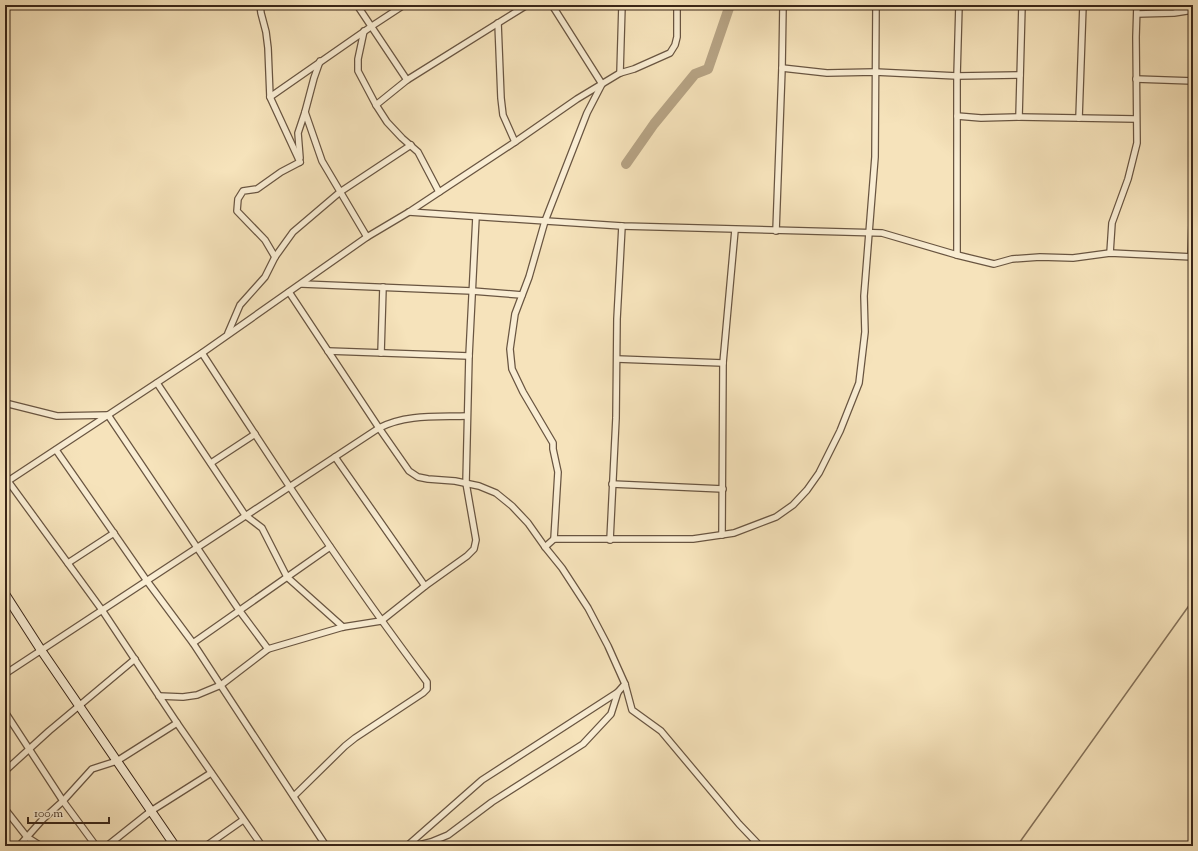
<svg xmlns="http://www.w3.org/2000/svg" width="1198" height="851" font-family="'Sorts Mill Goudy',serif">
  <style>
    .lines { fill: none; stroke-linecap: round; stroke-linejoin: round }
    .stream { stroke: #847159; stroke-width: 1.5 }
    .river { stroke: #b6a384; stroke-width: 10 }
    .street-casing { stroke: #695541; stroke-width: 8 }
    .secondary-casing { stroke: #3a2618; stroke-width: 10 }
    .street { stroke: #f9edd3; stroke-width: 5.5 }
    .secondary { stroke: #f9edd3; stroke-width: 8 }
  </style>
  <rect width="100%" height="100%" fill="#f6e3bb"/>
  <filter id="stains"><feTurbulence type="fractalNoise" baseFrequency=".005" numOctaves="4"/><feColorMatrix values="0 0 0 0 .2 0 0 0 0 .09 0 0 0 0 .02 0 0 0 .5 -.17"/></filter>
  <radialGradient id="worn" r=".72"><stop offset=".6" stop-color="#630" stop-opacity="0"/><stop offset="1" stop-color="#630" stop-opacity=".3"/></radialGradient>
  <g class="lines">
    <polyline class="stream" points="1017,846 1193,600"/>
    <polyline class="river" points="626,164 654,124 695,74 708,69 730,5"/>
    <defs>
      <g id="street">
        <polyline points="260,5 261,13 266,32 268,48 270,97 300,162"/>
        <polyline points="357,5 407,80"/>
        <polyline points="552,5 602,84 587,113 545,221 529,277 515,314 510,349 512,369 523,392 553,443 553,449 558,472 554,539"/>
        <polyline points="1137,14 1174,13 1193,10"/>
        <polyline points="498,23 501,98 503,115 515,142"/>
        <polyline points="364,31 358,59 358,71 376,105 387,122 402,138 418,152 439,192"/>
        <polyline points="320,61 314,78 305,112 322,161 367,237"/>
        <polyline points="782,68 827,73 875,72 957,76 1020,75"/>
        <polyline points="620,73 622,5"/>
        <polyline points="1136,79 1193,81"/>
        <polyline points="270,97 372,26 404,5"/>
        <polyline points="376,105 407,80 527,5"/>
        <polyline points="957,116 981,118 1019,117 1136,119"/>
        <polyline points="1019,117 1022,5"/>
        <polyline points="1079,118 1083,5"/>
        <polyline points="300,158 298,133 305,112"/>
        <polyline points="409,212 622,226 882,233 957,255 994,264 1012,259 1040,257 1073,258 1110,253 1193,257"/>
        <polyline points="776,231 782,68 783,5"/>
        <polyline points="1110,253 1112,223 1128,179 1137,143 1136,37 1137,5"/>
        <polyline points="957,255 957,76 959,5"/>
        <polyline points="275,257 265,240 237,211 238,199 243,191 257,189 281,172 300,162"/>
        <polyline points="1191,257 1193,194"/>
        <polyline points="302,284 472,291 522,295"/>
        <polyline points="289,292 379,428 409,471 418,477 428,479 455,481 479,486 496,493 512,506 528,523 545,547 562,568 588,608 608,646 625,684 632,710 661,731 739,824 760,846"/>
        <polyline points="228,333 240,305 265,277 275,257 293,232 340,192 411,145"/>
        <polyline points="328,351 469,356"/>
        <path d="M202,353C274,464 347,576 427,682V689L423,693L355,738L345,746L294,796"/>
        <polyline points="381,353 383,287"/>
        <polyline points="617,359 723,363"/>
        <polyline points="157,383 245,515 262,528 287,577 343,627"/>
        <polyline points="5,403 57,416 108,415 239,610 268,649"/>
        <polyline points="56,450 147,581 193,643 326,846"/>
        <polyline points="335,457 425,586"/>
        <polyline points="211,463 255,434"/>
        <polyline points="8,481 102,610 177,723 262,846"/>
        <polyline points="5,483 202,353 367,237 409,212 515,142 577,99 620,73 634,69 670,53 675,45 677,37 677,5"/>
        <polyline points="612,484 723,489"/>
        <polyline points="722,535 723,363 735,230"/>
        <polyline points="610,540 616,418 617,319 622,226"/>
        <polyline points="545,547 554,539 693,539 734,533 776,517 793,505 807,490 819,473 840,431 859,383 865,332 864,296 875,157 876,5"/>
        <polyline points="68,563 114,533"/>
        <polyline points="193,643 330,547"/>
        <path d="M5,674L379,428C406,414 437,417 467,416"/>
        <polyline points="159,696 183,697 197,695 221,685 268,649 343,627 381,621 425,586 467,556 474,549 476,540 466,483 469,356 476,217"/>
        <polyline points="5,712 63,801 96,846"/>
        <polyline points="5,771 49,731 135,659"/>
        <polyline points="5,809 27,837 41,846"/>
        <polyline points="19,846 43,819 63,801 92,769 117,761 177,723"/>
        <polyline points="107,846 151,811 211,773"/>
        <polyline points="206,846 243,820"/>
        <polyline points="407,846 482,780 618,692"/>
        <polyline points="415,846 431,842 448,835 492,802 583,744 611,714 618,692 625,684"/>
      </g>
      <polyline id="secondary" points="5,594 41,650 175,846"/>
    </defs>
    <use href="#street" class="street-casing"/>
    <use href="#secondary" class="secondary-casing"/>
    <use href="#street" class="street"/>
    <use href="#secondary" class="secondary"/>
  </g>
  <rect width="1198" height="851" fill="none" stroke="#f6e3bb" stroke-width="20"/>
  <rect x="6" y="6" width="1186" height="839" fill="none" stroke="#3a2618" stroke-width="2"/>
  <rect x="10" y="10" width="1178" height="831" fill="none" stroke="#3a2618"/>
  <path d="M28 817v6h81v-6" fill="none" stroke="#3a2618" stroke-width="2"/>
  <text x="34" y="817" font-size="12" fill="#3a2618" stroke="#f9edd3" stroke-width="3" paint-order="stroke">100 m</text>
  <rect width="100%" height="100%" filter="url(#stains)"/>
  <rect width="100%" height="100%" fill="url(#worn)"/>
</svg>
